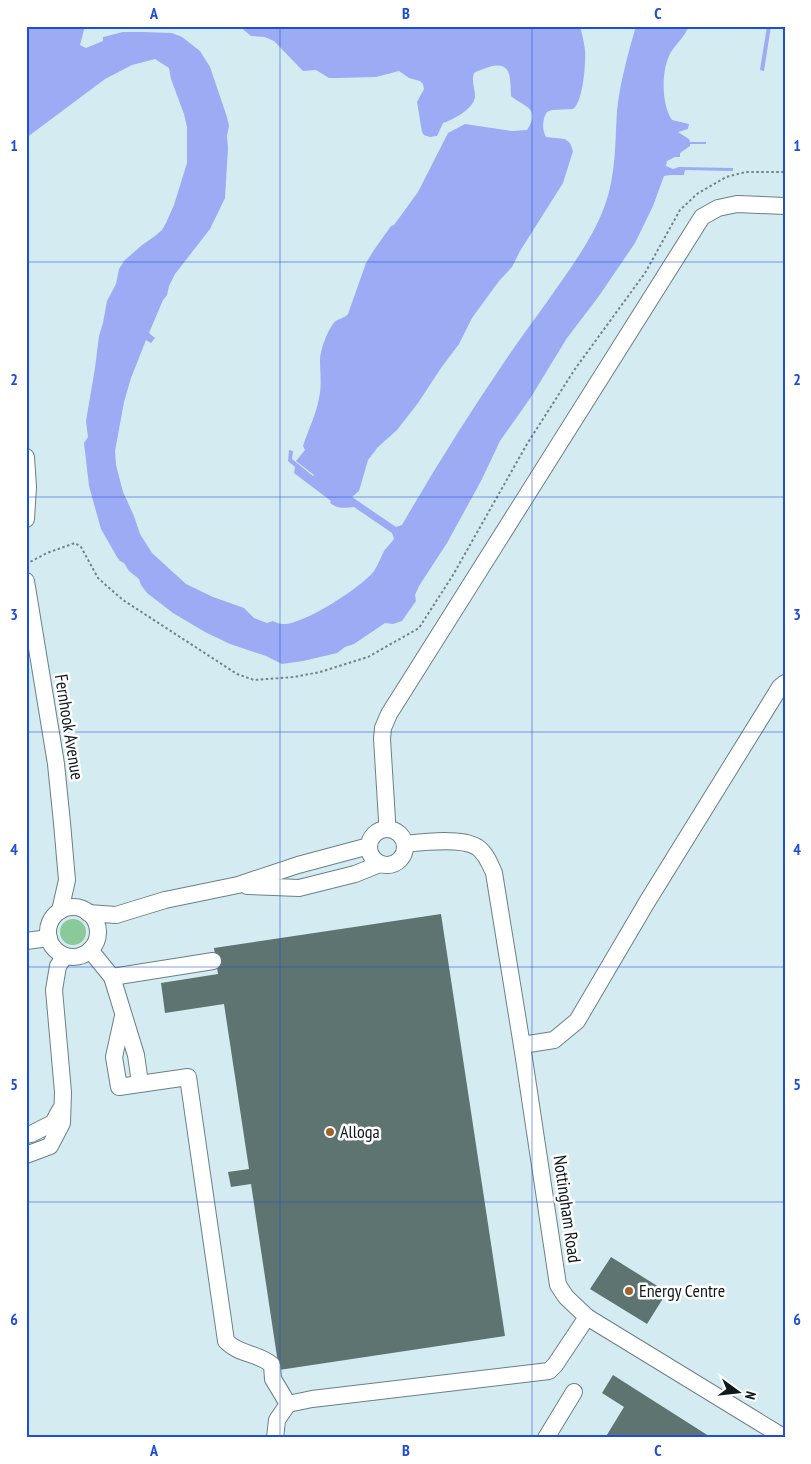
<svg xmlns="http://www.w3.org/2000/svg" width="811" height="1464" font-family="'PT Sans Narrow',sans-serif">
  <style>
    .green { fill: #8ac999 }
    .water { fill: #9babf4 }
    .building { fill: #5e7470 }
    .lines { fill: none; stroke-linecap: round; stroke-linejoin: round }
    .minor-casing { stroke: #6a8085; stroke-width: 18 }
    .path { stroke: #738387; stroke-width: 2; stroke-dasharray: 2.5 2.5; stroke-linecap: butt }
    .minor { stroke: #fff; stroke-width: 16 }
    .grid { fill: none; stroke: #1d4ed8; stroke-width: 1; stroke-opacity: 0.55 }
    .poi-dot { fill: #a16229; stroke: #fff; stroke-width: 2 }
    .labels { text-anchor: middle; stroke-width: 5; stroke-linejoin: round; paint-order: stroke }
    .street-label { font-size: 18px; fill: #0f181a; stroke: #fff }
    .poi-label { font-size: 18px; fill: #0f181a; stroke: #fff; text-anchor: start }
    .neatline { fill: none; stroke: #1d4ed8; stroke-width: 2 }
    .grid-label { font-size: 16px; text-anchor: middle; font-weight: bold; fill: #1d4ed8 }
  </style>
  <rect width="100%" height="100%" fill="#d4ecf1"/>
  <circle class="green" cx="73" cy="932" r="13"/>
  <g class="water">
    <path d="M26,26H85L80,45L86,48L103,41V37L123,32H142L172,33L182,37L200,51L210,67L227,117L229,126L227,136L228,148L225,198L210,229L175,274L169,286L167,295L163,300L149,333L155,338L151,343L146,340L131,378L124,402L115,451L116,465L123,492L134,516L140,534L152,553L186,584L213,597L244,608L254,618L267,623L273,621C276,622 279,624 282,624C302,626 362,587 374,571C378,565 381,557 384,551C387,547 391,543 394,539L392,533L354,507C344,508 338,509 330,503L331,501L294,473L295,467L288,461L289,450L293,451L292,459L313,476L314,475L296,461L305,450L303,446C308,430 316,415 319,398C322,386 320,373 320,360C320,350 327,332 333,324C337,318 344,319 348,314L366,263L374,250L391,226L394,225L418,192L448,133L465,124L512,131L527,130C542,107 523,107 511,96C510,80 513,60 489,67C484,69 479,70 474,73C471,81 475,88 475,96C475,108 453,120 443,123L437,136L430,137L424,135L422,132L417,102L424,89L423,84L420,81L409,78L399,71L376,77L338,78H329L316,70L303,71L274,41L265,37L251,36L239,26H580C582,34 584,42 585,50C586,63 583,102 573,109L552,110L547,112C542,119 542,130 546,137L565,139L570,143L573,151L563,183L520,251L512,267L499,281L472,318L459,344L441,368L418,403L397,430L378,447L368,460L359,491L352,497L396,527L402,525C435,468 470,412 507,358C520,339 533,321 547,302C568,271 592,241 605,205C616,175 615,143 617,111C620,82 628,54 636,26H689C685,36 677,43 671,52C661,69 661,104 672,120L689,124L688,129L678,132L689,139L690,142H706V144H690V146L680,153V157H675L667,161L666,166L673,169L679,167L733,168V171L685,170L684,175H670L664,176L653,206L635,243L599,296L567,338L531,397L500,441L481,481L447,543L419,586L415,595L416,601L402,621L393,624L385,623L354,644L345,647L337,653L303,661L282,664L266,656L230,644L205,632L173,613L147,593L141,585L139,579L129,571L124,563L120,561L117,557L101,529L89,486L84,443L88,437L86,421L95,368L99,336L103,323L107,301L116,284L119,269L124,261L142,245L155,236L162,230L166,223L174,205L187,163V127L184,114L171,79L169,68L155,59L132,65L105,79L26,138Z"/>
    <polygon points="767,26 771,26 764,71 760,70"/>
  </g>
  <g class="building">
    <polygon points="441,914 505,1336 279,1370 251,1184 231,1187 228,1172 249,1169 224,1004 165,1013 161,983 218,974 214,948"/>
    <polygon points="611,1257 667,1292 647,1324 590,1289"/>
    <polygon points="613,1375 712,1438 605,1438 624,1407 602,1393"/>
  </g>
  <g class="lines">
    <defs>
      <g id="minor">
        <polyline points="26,457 28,487 26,519"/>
        <polyline points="26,581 56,764 62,823 67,880 60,911"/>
        <circle cx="387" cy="847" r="18"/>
        <polyline points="387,829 387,820 382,739 383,728 389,714 702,217 718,208 737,204 785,206"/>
        <polyline points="247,886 299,888 355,874 380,864"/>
        <circle cx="73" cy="932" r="25"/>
        <polyline points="88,913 116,915 165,900 238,885 298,865 369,846"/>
        <polyline points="26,941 49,938"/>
        <polyline points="90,950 112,977 136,1055 140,1083"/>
        <polyline points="112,977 213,961"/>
        <path d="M123,1016L114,1057L119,1087L188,1077L226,1341C239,1355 259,1353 272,1365L273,1379L288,1404"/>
        <polyline points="522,1045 554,1040 577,1021 647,902 780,687 785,683"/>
        <polyline points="26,1135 31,1134 53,1123 60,1110"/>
        <polyline points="26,1155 50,1146 62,1123 63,1092 54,990 58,966 65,956"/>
        <polyline points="587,1317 785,1438"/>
        <path d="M288,1404L312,1399L549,1371L555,1365L587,1317L566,1297L558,1285L523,1052L494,873C490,864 486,853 477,847C461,837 423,842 405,844"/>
        <polyline points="275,1438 277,1420 288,1404"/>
        <polyline points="546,1438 574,1392"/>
      </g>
    </defs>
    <use href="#minor" class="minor-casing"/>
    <polyline class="path" points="26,564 47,553 75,543 81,547 98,578 108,587 123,600 237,674 254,680 294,677 320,672 368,657 419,628 453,575 527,444 575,369 645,273 680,210 697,194 726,177 746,172 785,172"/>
    <use href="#minor" class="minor"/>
  </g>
  <path class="grid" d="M280,26V1438M532,26V1438M26,262H785M26,497H785M26,732H785M26,967H785M26,1202H785"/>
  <g class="poi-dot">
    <circle cx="330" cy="1132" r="5"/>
    <circle cx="629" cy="1291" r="5"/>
  </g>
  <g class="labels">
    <g class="street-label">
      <text transform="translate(69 727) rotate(81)" y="6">Fernhook Avenue</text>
      <text transform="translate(567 1209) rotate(82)" y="6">Nottingham Road</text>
    </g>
    <g class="poi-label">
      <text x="340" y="1138">Alloga</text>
      <text x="639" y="1297">Energy Centre</text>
    </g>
  </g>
  <rect width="811" height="1464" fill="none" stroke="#ffffff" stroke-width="55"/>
  <g transform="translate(738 1392) rotate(105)" stroke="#ffffff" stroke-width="4" paint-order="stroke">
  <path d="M0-4L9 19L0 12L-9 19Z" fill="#0f181a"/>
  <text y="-8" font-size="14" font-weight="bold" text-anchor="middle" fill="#0f181a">N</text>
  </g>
  <rect x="28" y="28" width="756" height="1408" class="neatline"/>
  <g class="grid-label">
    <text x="154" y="19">A</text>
    <text x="406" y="19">B</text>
    <text x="658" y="19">C</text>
    <text x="14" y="151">1</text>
    <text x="797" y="151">1</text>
    <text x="14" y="385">2</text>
    <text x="797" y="385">2</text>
    <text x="14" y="620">3</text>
    <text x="797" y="620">3</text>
    <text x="14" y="855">4</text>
    <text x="797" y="855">4</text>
    <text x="14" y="1090">5</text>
    <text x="797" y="1090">5</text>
    <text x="14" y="1325">6</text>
    <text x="797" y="1325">6</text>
    <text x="154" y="1456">A</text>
    <text x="406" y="1456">B</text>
    <text x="658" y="1456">C</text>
  </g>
</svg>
